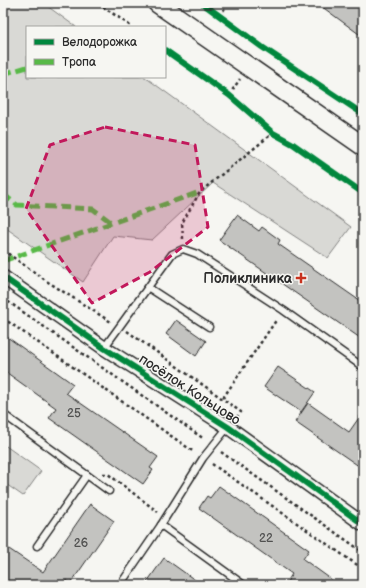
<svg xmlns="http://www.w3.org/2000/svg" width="366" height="588" font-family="'Balsamiq Sans',sans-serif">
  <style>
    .green { fill: #d9d9d5; stroke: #828280 }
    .building { fill: #c3c3c0; stroke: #2b2b2b }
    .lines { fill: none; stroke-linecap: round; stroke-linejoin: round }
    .lane-casing { stroke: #2b2b2b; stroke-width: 9 }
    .street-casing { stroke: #2b2b2b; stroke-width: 16 }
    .secondary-casing { stroke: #2b2b2b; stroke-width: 21 }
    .path { stroke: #2b2b2b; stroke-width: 2.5; stroke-dasharray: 3 3; stroke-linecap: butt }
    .lane { stroke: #f6f6f2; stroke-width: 6 }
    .street { stroke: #f6f6f2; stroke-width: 13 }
    .secondary { stroke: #f6f6f2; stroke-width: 18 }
    .quiet { stroke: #58b947; stroke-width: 5; stroke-dasharray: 10 5; stroke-linecap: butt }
    .cycleway-casing { stroke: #f6f6f2; stroke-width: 8 }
    .cycleway { stroke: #00873e; stroke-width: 6 }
    .marked { fill: #c2185b; fill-opacity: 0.2; stroke: #c2185b; stroke-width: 3; stroke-dasharray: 8 5; stroke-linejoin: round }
    .poi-dot { fill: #c8321e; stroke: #f6f6f2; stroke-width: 1.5 }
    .labels { text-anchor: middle; stroke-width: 3; stroke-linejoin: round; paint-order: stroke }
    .number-label { font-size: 12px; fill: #515150 }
    .poi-label { font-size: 14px; font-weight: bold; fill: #2b2b2b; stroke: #f6f6f2; text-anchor: end }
    .street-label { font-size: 14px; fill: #2b2b2b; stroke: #f6f6f2 }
  </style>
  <rect width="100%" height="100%" fill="#f6f6f2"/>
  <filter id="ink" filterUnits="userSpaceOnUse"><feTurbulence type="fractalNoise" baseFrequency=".025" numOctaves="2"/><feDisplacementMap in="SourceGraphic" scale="8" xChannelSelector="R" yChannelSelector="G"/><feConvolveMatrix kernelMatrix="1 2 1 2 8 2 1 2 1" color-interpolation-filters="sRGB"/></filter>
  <g filter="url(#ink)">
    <g class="green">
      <polygon points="3,3 43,3 76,27 27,27 27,77 145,77 351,227 328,258 213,183 152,240 113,236 83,282 3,226"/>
      <polygon points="3,444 41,471 23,496 3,482"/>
    </g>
    <g class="building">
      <polygon points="317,3 363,3 363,37"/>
      <polygon points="237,215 259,231 262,227 280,240 278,244 363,303 363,340 219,240"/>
      <polygon points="176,320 206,341 196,356 166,334"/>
      <polygon points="3,334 73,384 66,393 158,457 150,468 153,470 143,484 49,418 56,408 3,370"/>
      <polygon points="278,367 315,392 301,412 264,387"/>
      <polygon points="308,403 349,432 363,412 363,469 295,422"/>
      <polygon points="219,486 309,550 303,559 339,585 285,585 292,574 199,508 207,496 210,498"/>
      <polygon points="90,504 114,521 71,583 66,580 63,585 10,585 3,580 3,545 43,572"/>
      <polygon points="164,558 185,573 202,585 145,585"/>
    </g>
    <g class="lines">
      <defs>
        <g id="lane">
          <polyline points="149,288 209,327"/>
          <polyline points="104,348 172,254 183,249 197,254 283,310 363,367"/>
          <polyline points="3,414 109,491"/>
          <polyline points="161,525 244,585"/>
          <polyline points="37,546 87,475"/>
          <polyline points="120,585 161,525 203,458 228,427"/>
        </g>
        <polyline id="street" points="3,277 104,348 228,427 363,524"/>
        <polyline id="secondary" points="157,3 363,146"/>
      </defs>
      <use href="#lane" class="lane-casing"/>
      <use href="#street" class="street-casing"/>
      <use href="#secondary" class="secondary-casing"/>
      <g class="path">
        <polyline points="98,3 132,27"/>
        <polyline points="202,3 262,47 363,114"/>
        <polyline points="220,16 228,3"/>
        <polyline points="165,50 229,95 273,133 293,144 363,193"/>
        <polyline points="229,95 240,79"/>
        <polyline points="183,239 182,223 200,192 273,133"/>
        <polyline points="3,250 48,282 111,322"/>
        <polyline points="361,255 363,256"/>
        <polyline points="3,298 204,439"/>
        <polyline points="3,318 194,452"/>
        <polyline points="127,331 241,412 237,417"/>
        <polyline points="223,398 277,319"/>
        <polyline points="221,452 363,552"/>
        <polyline points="212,464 363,569"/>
        <polyline points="103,474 108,474 158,512"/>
      </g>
      <use href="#lane" class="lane"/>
      <use href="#street" class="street"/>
      <use href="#secondary" class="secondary"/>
      <g class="quiet">
        <polyline points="3,74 27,67"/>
        <polyline points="3,194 17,205 93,209 112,223"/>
        <polyline points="3,261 200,192"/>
      </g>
      <defs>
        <g id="cycleway">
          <polyline points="202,3 262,47 363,114"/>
          <polyline points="165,50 229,95 273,133 293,144 363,193"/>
          <polyline points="3,277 104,348 228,427 363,524"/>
        </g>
      </defs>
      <use href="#cycleway" class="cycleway-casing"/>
      <use href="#cycleway" class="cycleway"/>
    </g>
  </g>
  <path class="marked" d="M105,127L195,145L208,227L150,272L92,303L26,209L50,145Z"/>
  <path class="poi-dot" d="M299 272h4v4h4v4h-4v4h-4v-4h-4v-4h4z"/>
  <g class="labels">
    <g class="number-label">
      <text x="74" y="417">25</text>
      <text x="266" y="542">22</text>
      <text x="81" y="547">26</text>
    </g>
    <g class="poi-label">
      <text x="292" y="283">Поликлиника</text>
    </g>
    <g class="street-label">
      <text transform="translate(190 389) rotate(33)" y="5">посёлок Кольцово</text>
    </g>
  </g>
  <rect width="366" height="588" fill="none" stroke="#f6f6f2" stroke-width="16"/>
  <rect x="8" y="8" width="350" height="572" fill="none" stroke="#2b2b2b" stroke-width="1.5" filter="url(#ink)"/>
  <rect x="26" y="26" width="140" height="52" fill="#f6f6f2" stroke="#a5a5a2"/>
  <rect x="34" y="39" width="20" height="6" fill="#00873e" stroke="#a5a5a2"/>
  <text x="62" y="46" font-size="12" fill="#2b2b2b">Велодорожка</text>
  <rect x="34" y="59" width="20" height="6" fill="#58b947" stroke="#a5a5a2"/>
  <text x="62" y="66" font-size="12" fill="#2b2b2b">Тропа</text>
</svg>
